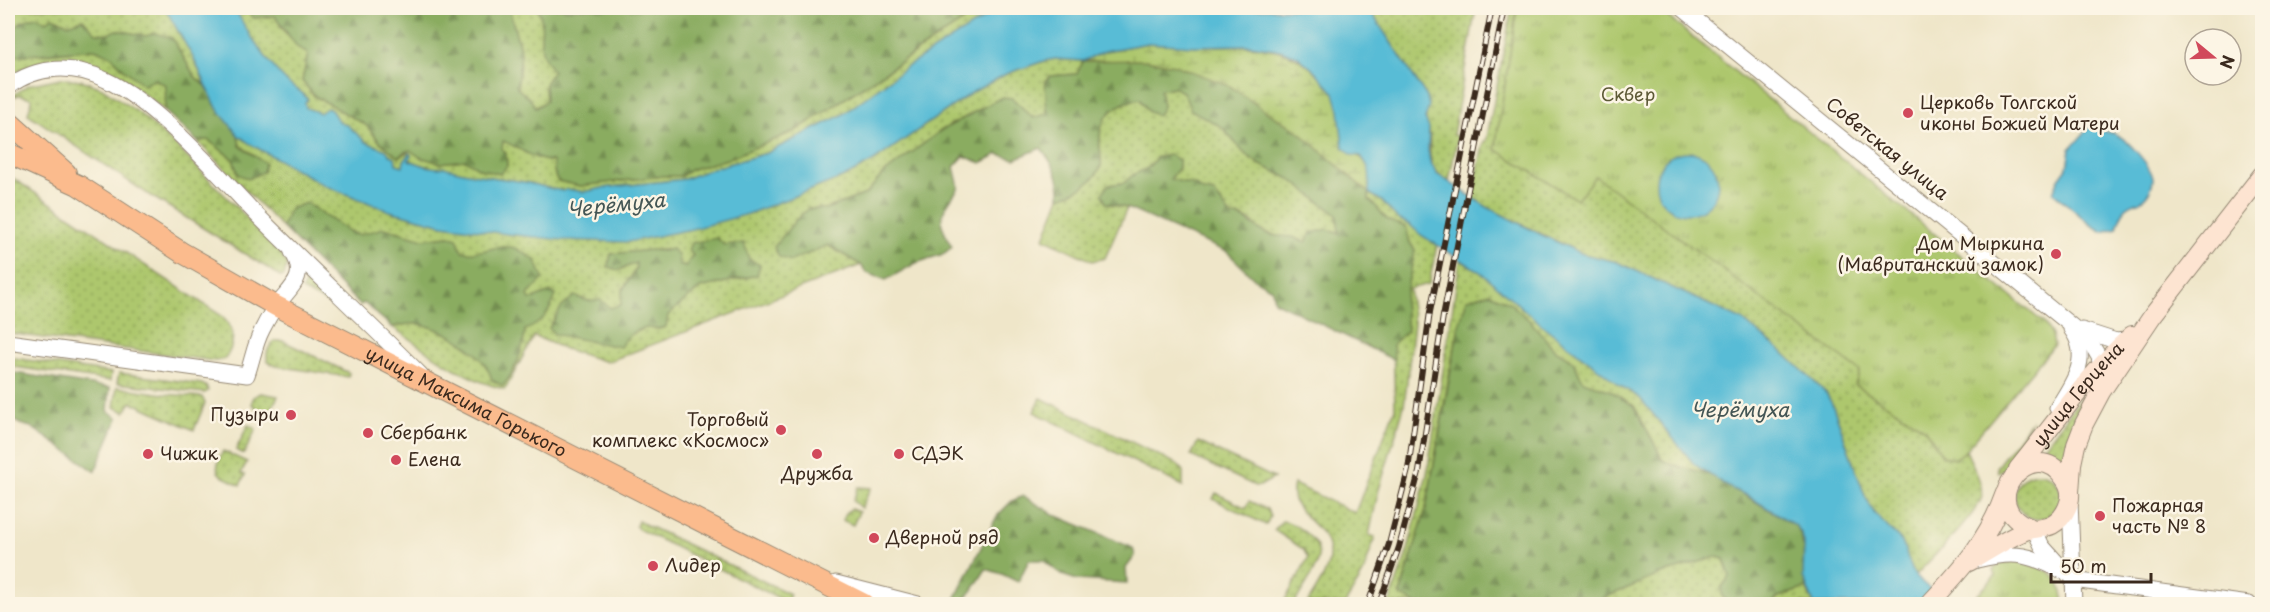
<svg xmlns="http://www.w3.org/2000/svg" width="2270" height="612" font-family="'Playpen Sans',sans-serif">
  <style>
    .grass { fill: url(#grass-dots); stroke: #747846; stroke-width: 1.5; fill-rule: evenodd }
    .forest { fill: url(#forest-firs); stroke: #626b3f; stroke-width: 1.5 }
    .wetland { fill: url(#wetland-marsh); stroke: #747846; stroke-width: 1.5 }
    .park { fill: url(#park-tufts); stroke: #747846; stroke-width: 1.5 }
    .water { fill: #58bcd6; stroke: #4a737a; stroke-width: 1.5 }
    .lines { fill: none; stroke-linecap: round; stroke-linejoin: round }
    .tertiary-casing { stroke: #958874; stroke-width: 17 }
    .secondary-casing { stroke: #958874; stroke-width: 20 }
    .primary-casing { stroke: #958874; stroke-width: 22 }
    .tertiary { stroke: #fff; stroke-width: 15 }
    .secondary { stroke: #fde4d1; stroke-width: 18 }
    .primary { stroke: #fbbb8d; stroke-width: 20 }
    .rail-casing { stroke: #3b2a1e; stroke-width: 6 }
    .rail { stroke: #fcf5e5; stroke-width: 4; stroke-dasharray: 11; stroke-linecap: butt }
    .poi-dot { fill: #d1495b; stroke: #fcf5e5; stroke-width: 2 }
    .labels { text-anchor: middle; stroke-width: 5; stroke-linejoin: round; paint-order: stroke }
    .park-label { font-size: 18px; fill: #5d5936; stroke: #fcf5e5 }
    .poi-label { font-size: 18px; fill: #3b2a1e; stroke: #fcf5e5; text-anchor: start }
    .street-label { font-size: 18px; fill: #3b2a1e; stroke: #fcf5e5 }
    .water-label { font-size: 20px; font-style: italic; fill: #445655; stroke: #fcf5e5 }
  </style>
  <defs>
    <pattern id="grass-dots" width="8" height="8" patternUnits="userSpaceOnUse" patternTransform="scale(1.5)"><rect width="8" height="8" fill="#adc76d"/><path d="M2 2h.1M6 6h.1" fill="none" stroke="#8ea259" stroke-width="1.8" stroke-linecap="round"/></pattern>
    <pattern id="forest-firs" width="22" height="20" patternUnits="userSpaceOnUse" patternTransform="scale(1.5)"><rect width="22" height="20" fill="#8aac60"/><path d="M5 1l3.5 6h-7zM16 11l3.5 6h-7z" fill="#728c4f"/></pattern>
    <pattern id="wetland-marsh" width="20" height="14" patternUnits="userSpaceOnUse" patternTransform="scale(1.5)"><rect width="20" height="14" fill="#adc76d"/><path d="M1 5h8M5 5V1M11 12h8M15 12V8" fill="none" stroke="#8ea259"/></pattern>
    <pattern id="park-tufts" width="24" height="20" patternUnits="userSpaceOnUse" patternTransform="scale(1.5)"><rect width="24" height="20" fill="#adc76d"/><path d="M3 7l-1-3M5 7V3M7 7l1-3M15 17l-1-3M17 17v-4M19 17l1-3" fill="none" stroke="#8ea259"/></pattern>
  </defs>
  <rect width="100%" height="100%" fill="#fcf5e5"/>
  <filter id="ink" filterUnits="userSpaceOnUse"><feTurbulence type="fractalNoise" baseFrequency=".0167" numOctaves="2"/><feDisplacementMap in="SourceGraphic" scale="12" xChannelSelector="R" yChannelSelector="G"/><feConvolveMatrix kernelMatrix="1 2 1 2 8 2 1 2 1" color-interpolation-filters="sRGB"/></filter>
  <filter id="wash" filterUnits="userSpaceOnUse"><feTurbulence type="fractalNoise" baseFrequency=".008" numOctaves="4" result="noise"/><feDisplacementMap in="SourceGraphic" scale="24" xChannelSelector="R" yChannelSelector="G"/><feGaussianBlur stdDeviation="1.35" result="paint"/><feColorMatrix in="noise" values="0 0 0 0 0 0 0 0 0 0 0 0 0 0 0 0 0 1.4 0 .05"/><feComposite in="paint" operator="in"/></filter>
  <g filter="url(#wash)">
    <rect width="100%" height="100%" fill="#efe6c9"/>
    <g class="grass">
      <path d="M18,8H165L194,59L206,86L195,77L172,38L146,36L118,30L108,34L95,33L83,19L69,24L52,17L46,22L37,17V55L95,49L111,56L125,70L154,79L166,85L165,111C118,70 68,41 8,76V20Z"/>
      <path d="M235,8H242L254,18L275,16C282,30 294,45 308,54L302,81L314,96L366,125L380,142L399,157L410,150C427,162 446,165 465,159L480,169L500,174L507,166L506,153L502,149L503,140C519,147 536,162 553,161L555,176L558,181L580,186L663,176H681L692,169L727,159L795,131L983,8H996L991,14L908,66L842,115L767,153L711,169L685,179L603,188L584,192L567,189L564,191C548,189 534,183 518,181C492,177 468,175 444,168C434,170 419,164 409,160L411,155L409,153L404,161L403,166L396,164L395,158L389,155L386,150L366,142L347,125C337,124 336,116 331,110L328,108L320,113L306,108L305,102L308,100C301,89 295,90 287,82C267,62 246,33 235,8Z"/>
      <polygon points="509,8 537,8 544,18 541,33 553,71 545,84 546,101 535,108 530,99 517,89 521,53"/>
      <path d="M1362,8H1476L1456,118L1453,135L1458,136L1449,181C1423,166 1432,154 1429,129C1428,126 1426,123 1426,120C1425,112 1429,107 1427,97L1369,9Z"/>
      <path d="M1512,8H1517L1496,149L1595,175L1861,371L1856,385L1924,428L1943,456L1955,459L1966,450C1971,463 1982,480 1982,495C1981,512 1929,560 1916,575L1908,564L1902,542L1874,514L1865,496L1833,406L1826,393L1786,355L1742,320L1617,262L1583,254L1486,207L1472,197L1484,141L1486,142Z"/>
      <path d="M1055,59L1083,61L1077,74L1050,76L1047,114L1033,118L1012,98L1002,97L942,130L882,175L866,194L826,209H808L791,261L827,245L861,265L607,362L565,349L534,336L506,388L504,389C463,380 426,350 392,327C401,325 411,323 420,324C448,330 485,352 492,380L551,292L530,300L495,248L472,254L461,251L457,238L449,236L423,239L384,228L359,235L350,232L306,203L290,209L282,227L197,141L208,140L233,159L238,174L253,154L240,146L238,135L252,145L326,186L390,211L443,225L523,235L748,214L844,177L872,162L973,92L1006,74L1044,61ZM672,249L679,265L686,267L693,254L757,275L700,288L668,315L660,329L645,328L626,337L574,296L610,308L622,305V291L637,268L636,263L619,270L608,267L611,254Z"/>
      <polygon points="60,78 81,80 102,88 139,113 175,145 279,250 287,264 284,276 281,277 266,267 148,194 28,114 32,98 19,95 9,98 28,85"/>
      <path d="M1173,87L1183,92L1192,110L1222,127L1244,153L1259,164L1290,179L1337,215L1340,233L1306,243L1292,237L1282,238L1260,230L1252,222L1240,216L1231,217L1214,193L1203,191L1195,185L1169,179L1179,168V160L1157,157L1148,168L1133,175L1124,183L1108,185L1106,203L1127,208L1105,258L1092,261L1044,238L1060,197C1075,192 1093,184 1100,168C1103,163 1100,156 1100,150C1097,120 1110,104 1140,99L1149,112L1163,106L1160,90Z"/>
      <path d="M8,175L222,316C235,330 236,343 225,359L215,361L8,333Z"/>
      <path d="M1369,193L1382,201L1398,219L1409,224L1437,245L1429,284L1409,289L1414,323L1404,406L1378,493L1369,535L1375,537L1363,574L1345,604H1307C1315,590 1328,574 1329,557C1332,523 1284,516 1294,484L1355,513L1395,408L1393,344L1407,331L1404,302L1415,250L1410,243L1406,227C1400,224 1392,223 1387,219C1380,214 1379,207 1369,200Z"/>
      <polygon points="1460,260 1479,271 1547,329 1621,386 1640,398 1694,464 1709,474 1673,465 1663,460 1634,406 1611,391 1583,381 1572,360 1555,350 1530,321 1467,299 1453,353 1426,509 1400,594 1417,604 1389,604 1408,550 1427,474"/>
      <polygon points="309,274 351,315 302,290"/>
      <path d="M274,341H283L349,373L348,377L276,366L268,362C265,353 268,348 274,341Z"/>
      <polygon points="8,357 111,373 110,381 8,366"/>
      <polygon points="119,373 202,384 207,387 208,391 205,393 117,383"/>
      <polygon points="117,387 164,394 202,397 205,403 194,430 131,402 125,412 114,407"/>
      <polygon points="261,393 278,396 267,417 252,404 253,397"/>
      <polygon points="2084,394 2071,431 2063,463 2056,458 2039,454"/>
      <polygon points="1041,398 1177,464 1183,471 1183,486 1034,412"/>
      <polygon points="2032,421 2003,471 1998,472 1997,466"/>
      <polygon points="248,425 256,429 244,454 236,450"/>
      <polygon points="1198,442 1274,478 1260,486 1255,486 1191,456"/>
      <path d="M223,451L247,462L241,473L245,475L240,485C218,474 211,475 223,451Z"/>
      <circle cx="2038" cy="496" r="23"/>
      <polygon points="858,487 871,488 861,508 853,501"/>
      <polygon points="1216,493 1246,508 1249,501 1267,509 1270,517 1266,525 1213,499"/>
      <polygon points="851,509 859,512 853,525 842,520 846,512"/>
      <polygon points="638,521 790,594 787,602 638,529 636,526"/>
      <path d="M1282,521C1292,522 1299,528 1307,534C1311,538 1316,543 1318,549C1322,563 1301,592 1294,604H1283L1308,558L1303,549L1274,530Z"/>
      <polygon points="1716,557 1724,559 1730,576 1723,598 1733,604 1589,604 1666,572"/>
      <polygon points="1806,588 1814,604 1772,604 1778,597"/>
    </g>
    <g class="forest">
      <path d="M242,8H509L521,53L517,88L530,99L536,108L546,101L545,84L553,71C550,66 545,60 543,54C537,37 547,24 537,8H983L795,131L727,159L692,169L681,176H663L580,186L558,181L555,176L553,161C536,162 519,147 503,141L502,149L506,153L507,166L500,174L480,169L465,160L440,163L420,157L410,150L404,152L399,157L380,142L366,125L315,96L302,81L308,54L297,47L275,16L254,18Z"/>
      <path d="M37,17L46,22L52,17L69,24L82,19L96,33L108,34L117,30L146,36L155,33L172,38L195,77L206,86L217,108L238,135L240,146L265,163L263,172L248,179L238,174L233,159L208,140L197,141L165,111L166,85L154,79L144,85L125,70L111,56L95,49L15,56C0,37 17,20 37,17Z"/>
      <path d="M1109,60H1146L1175,65L1230,86L1267,112L1297,130L1369,193V200C1379,207 1380,214 1387,219C1392,223 1400,224 1406,227L1410,243L1415,250L1404,302L1407,331L1393,344L1394,360L1274,301L1272,289L1256,280L1227,252L1127,208L1106,203L1102,194L1108,185L1124,183L1133,175L1148,168L1157,157L1170,155L1179,160V168L1170,179L1195,185L1203,191L1214,193L1231,216C1245,216 1249,223 1260,230C1270,237 1282,236 1292,237C1297,238 1302,241 1306,242L1311,233L1328,229L1339,233L1337,215L1290,179L1259,164L1244,153L1222,127L1191,110L1183,92L1173,87L1160,90L1163,106L1158,115L1149,112L1140,99C1110,104 1097,120 1100,150C1100,156 1103,163 1100,168C1093,184 1075,192 1060,197C1061,177 1053,164 1041,148L1015,159L998,154L981,163L964,156L954,167L959,187C942,213 934,217 952,247L943,254L916,263L886,280L867,273L861,265L828,245L791,261L779,257L774,247L795,221L808,209H826L866,194L882,175L942,130L1002,97L1012,98L1033,118L1047,114L1045,81L1050,76L1077,74L1083,61Z"/>
      <path d="M306,203L350,232L359,235L384,228L423,239L449,236L457,238L462,251C480,256 496,243 515,248C522,251 530,257 536,261L543,279L528,295L530,300L551,292L556,295C549,313 543,323 525,330C524,349 515,371 503,386L492,380C485,352 448,330 420,324C411,323 401,325 392,327L364,303L360,305L282,227L290,209Z"/>
      <path d="M717,238L724,245L744,243L749,259L760,265L757,275L700,288L668,315L666,327C659,330 655,328 647,328C635,329 625,338 620,347L554,334L549,328L561,308L574,296L588,301L601,300L610,308L621,305L622,291L636,269V263L619,270L608,267L611,254L651,250L663,251L672,249L678,255L679,265L685,267L693,255L688,250L691,243Z"/>
      <path d="M1490,293L1510,303L1530,321L1555,350L1572,360L1583,381L1611,391L1634,406L1663,460L1673,465L1709,474L1795,525C1809,543 1800,566 1806,588L1778,597L1772,604H1733L1723,598L1721,588L1730,576L1724,559L1716,557L1666,572L1589,604H1417L1400,595L1426,509L1459,325L1467,299Z"/>
      <polygon points="8,372 110,388 108,411 118,418 95,471 31,427 20,424 8,416"/>
      <polygon points="1023,496 1055,515 1133,548 1135,556 1126,568 1127,583 1077,580 1062,575 1043,560 1029,560 1018,582 1002,574 986,569 972,591 961,603 955,599 997,516 1012,501"/>
    </g>
    <path class="wetland" d="M1148,43C1163,44 1179,45 1194,46C1242,47 1287,38 1322,79C1325,83 1331,88 1334,93C1342,108 1341,130 1343,147C1356,154 1372,161 1371,178C1371,183 1369,188 1369,193L1297,130L1267,112L1230,86L1175,65L1146,60L1083,61L1105,51Z"/>
    <g class="park">
      <polygon points="1517,8 1657,8 2044,323 2052,335 2054,345 1964,452 1955,459 1943,456 1924,428 1855,385 1860,371 1595,176 1577,200 1495,149"/>
      <path d="M2015,560C2046,570 2060,568 2064,604H1969L1995,576L1993,570C2000,563 2005,561 2015,560Z"/>
    </g>
    <g class="water">
      <path d="M165,8H221L228,12L231,8H235C245,30 269,64 287,82C295,90 301,89 308,100L305,102L306,108L320,113L327,108L331,110C336,116 337,124 347,125L366,142L386,150L390,155L395,157L396,164L403,166L404,161L409,153L411,155L409,160C419,164 434,170 444,167C468,175 492,177 518,181C534,183 548,189 564,191L567,189L584,192L603,188L685,179L711,169L767,153L842,115L908,66L991,14L996,8L1369,9L1427,97L1429,106L1425,119L1429,128L1428,149L1430,162L1437,174L1487,207L1540,234L1583,254L1617,262L1742,320L1786,355L1826,393L1833,406L1865,496L1874,513L1902,542L1913,572L1923,583L1949,604H1814L1803,577L1804,542L1801,533L1795,525L1748,496L1730,488L1694,464L1640,398L1621,386L1547,329L1479,271L1421,235L1409,224L1398,219L1382,201L1369,193C1369,175 1373,172 1361,156L1352,155L1343,147L1339,110L1334,93L1316,72L1297,56L1280,50L1251,45L1194,46L1148,43L1105,51L1083,61L1055,59L1044,61L1006,74L973,92L872,162L844,177L748,214L692,229L628,242L562,240L507,234L443,225L390,211L326,186L252,145L238,135L217,108L194,59Z"/>
      <path d="M2094,122L2099,130C2105,132 2112,132 2117,135C2128,140 2151,166 2153,178C2153,182 2151,188 2149,192C2138,210 2125,195 2117,228L2103,232L2091,225L2053,192L2059,179L2067,168L2070,149Z"/>
      <circle cx="1687" cy="183" r="31"/>
    </g>
  </g>
  <g filter="url(#ink)">
    <g class="lines">
      <defs>
        <g id="tertiary">
          <polyline points="1682,8 2089,340 2099,357 2102,375"/>
          <path d="M8,87C37,65 74,64 106,80C159,105 216,173 258,216C312,270 367,321 421,375"/>
          <polyline points="2082,330 2116,341 2126,340"/>
          <path d="M8,342L247,375C252,361 255,343 262,330C266,322 271,312 277,305C291,287 308,277 292,252"/>
          <path d="M2057,408C2073,383 2092,357 2071,329"/>
          <polyline points="2070,500 2074,604"/>
          <polyline points="2034,529 2042,546 2059,565"/>
          <path d="M1977,560C2016,550 2031,555 2066,573"/>
          <polyline points="2073,580 2249,604"/>
          <polyline points="836,583 918,604"/>
        </g>
        <g id="secondary">
          <path id="s1" d="M2018,469C2055,423 2088,375 2132,335"/>
          <polyline points="2070,492 2072,464 2076,445 2084,424 2101,392 2153,315 2262,175"/>
          <path d="M1969,562C1987,552 2006,539 2025,531C2034,528 2044,529 2052,525C2059,521 2064,515 2067,508C2072,498 2071,487 2064,478C2033,431 1969,507 2034,529"/>
          <path d="M1929,604C1962,569 1989,539 2005,493"/>
        </g>
        <g id="primary">
          <polyline points="8,121 66,173"/>
          <path id="s2" d="M8,153L78,185L181,252L276,306L864,604"/>
        </g>
      </defs>
      <use href="#tertiary" class="tertiary-casing"/>
      <use href="#secondary" class="secondary-casing"/>
      <use href="#primary" class="primary-casing"/>
      <use href="#tertiary" class="tertiary"/>
      <use href="#secondary" class="secondary"/>
      <use href="#primary" class="primary"/>
      <defs>
        <g id="rail">
          <polyline points="1368,604 1389,544 1408,470 1430,312 1492,8"/>
          <polyline points="1379,604 1399,547 1419,472 1443,316 1504,8"/>
        </g>
      </defs>
      <use href="#rail" class="rail-casing"/>
      <use href="#rail" class="rail"/>
    </g>
  </g>
  <g class="poi-dot">
    <circle cx="1908" cy="113" r="6"/>
    <circle cx="2056" cy="254" r="6"/>
    <circle cx="291" cy="415" r="6"/>
    <circle cx="781" cy="430" r="6"/>
    <circle cx="368" cy="433" r="6"/>
    <circle cx="148" cy="454" r="6"/>
    <circle cx="817" cy="454" r="6"/>
    <circle cx="899" cy="454" r="6"/>
    <circle cx="396" cy="460" r="6"/>
    <circle cx="2100" cy="516" r="6"/>
    <circle cx="874" cy="538" r="6"/>
    <circle cx="653" cy="566" r="6"/>
  </g>
  <g class="labels">
    <g class="park-label">
      <text x="1628" y="101">Сквер</text>
    </g>
    <g class="poi-label">
      <text x="1920" y="109">Церковь Толгской<tspan x="1920" dy="21">иконы Божией Матери</tspan></text>
      <text x="2044" y="250" text-anchor="end">Дом Мыркина<tspan x="2044" dy="21">(Мавританский замок)</tspan></text>
      <text x="279" y="421" text-anchor="end">Пузыри</text>
      <text x="769" y="426" text-anchor="end">Торговый<tspan x="769" dy="21">комплекс «Космос»</tspan></text>
      <text x="380" y="439">Сбербанк</text>
      <text x="160" y="460">Чижик</text>
      <text x="911" y="460">СДЭК</text>
      <text x="408" y="466">Елена</text>
      <text x="817" y="480" text-anchor="middle">Дружба</text>
      <text x="2112" y="512">Пожарная<tspan x="2112" dy="21">часть № 8</tspan></text>
      <text x="886" y="544">Дверной ряд</text>
      <text x="665" y="572">Лидер</text>
    </g>
    <g class="street-label">
      <text transform="translate(1887 149) rotate(39)" y="6">Советская улица</text>
      <text dy="6" stroke="none"><textPath href="#s1" startOffset="96">улица Герцена</textPath></text>
      <text dy="6" stroke="none"><textPath href="#s2" startOffset="522">улица Максима Горького</textPath></text>
    </g>
    <g class="water-label">
      <text transform="translate(616 205) rotate(-6)" y="7">Черёмуха</text>
      <text x="1740" y="417">Черёмуха</text>
    </g>
  </g>
  <rect width="2270" height="612" fill="none" stroke="#fcf5e5" stroke-width="30"/>
  <g transform="translate(2213 57) rotate(109)"><circle r="28" fill="#fcf5e5" stroke="#afa495" stroke-width="1.5"/>
  <path d="M0-4.5L10 22L0 15L-10 22Z" fill="#d1495b"/>
  <text y="-9" font-size="16" font-weight="bold" text-anchor="middle" fill="#3b2a1e">N</text>
  </g>
  <path d="M2051 573v9h100v-9" fill="none" stroke="#3b2a1e" stroke-width="3"/>
  <text x="2060" y="573" font-size="18" fill="#3b2a1e" stroke="#fcf5e5" stroke-width="4.5" paint-order="stroke">50 m</text>
</svg>
